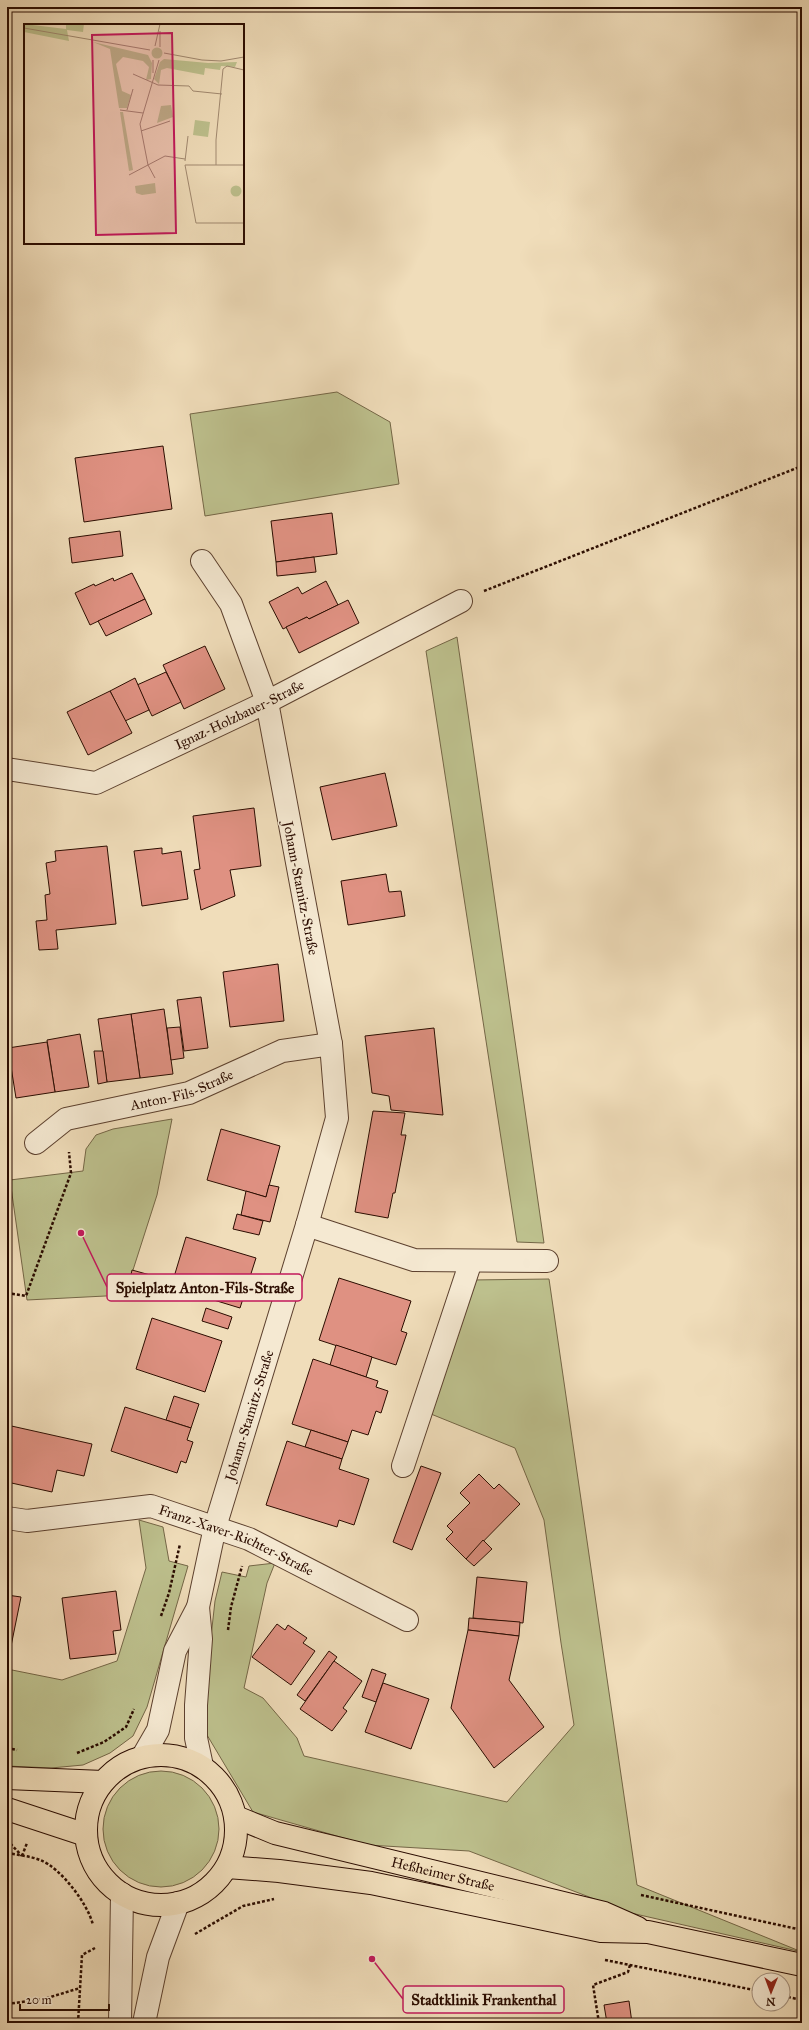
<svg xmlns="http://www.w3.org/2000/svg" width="809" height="2030" font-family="'IM FELL Great Primer',serif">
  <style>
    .green { fill: #bdc08d; stroke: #746646 }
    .building { fill: #df9182; stroke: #2b0c00 }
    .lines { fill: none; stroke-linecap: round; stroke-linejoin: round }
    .minor-casing { stroke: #5c402e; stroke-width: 24 }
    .major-casing { stroke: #2b0c00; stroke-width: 24 }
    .path { stroke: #2b0c00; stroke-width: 2.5; stroke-dasharray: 3 2; stroke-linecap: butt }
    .minor { stroke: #f5e9d2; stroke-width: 22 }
    .major { stroke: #f0ddba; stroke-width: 22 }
    .labels { text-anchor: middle; stroke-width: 3; stroke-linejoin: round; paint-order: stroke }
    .street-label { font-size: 14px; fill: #2b0c00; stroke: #f5e9d2 }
    .inset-road { fill: none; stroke: #a18970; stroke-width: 1 }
    .view { fill: #c2185b; fill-opacity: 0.15; stroke: #c2185b; stroke-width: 2 }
    .inset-edge { fill: none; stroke: #2b0c00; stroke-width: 2 }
    .leader { fill: none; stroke: #c2185b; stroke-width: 1.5 }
    .callout-dot { fill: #c2185b; stroke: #f5e9d2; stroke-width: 1.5 }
    .callout { fill: #f5e9d2; stroke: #c2185b; stroke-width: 1.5 }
    .callout-label { font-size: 15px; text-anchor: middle; font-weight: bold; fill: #2b0c00 }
  </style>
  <rect width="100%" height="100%" fill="#f0ddba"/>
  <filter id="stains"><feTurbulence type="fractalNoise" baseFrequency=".005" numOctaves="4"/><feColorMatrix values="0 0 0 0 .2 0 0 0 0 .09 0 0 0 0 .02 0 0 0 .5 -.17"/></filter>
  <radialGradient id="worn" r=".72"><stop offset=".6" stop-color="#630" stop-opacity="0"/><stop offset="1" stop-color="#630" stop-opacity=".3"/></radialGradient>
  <g class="green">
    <polygon points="337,392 390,422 399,484 205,516 190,414"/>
    <polygon points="457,637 544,1243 517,1242 426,651"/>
    <polygon points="172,1119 157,1195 125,1295 27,1300 10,1180 83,1171 86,1149 96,1135 113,1129"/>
    <polygon points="549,1279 637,1885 802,1952 631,1913 469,1851 368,1845 253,1812 207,1735 204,1699 215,1601 222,1572 246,1577 249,1566 275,1563 267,1583 244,1688 263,1698 297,1738 304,1756 507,1802 574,1725 561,1643 544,1520 515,1448 426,1412 471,1280"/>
    <polygon points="139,1520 163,1527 169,1561 188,1566 147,1707 133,1736 110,1753 83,1765 51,1768 7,1766 7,1669 62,1680 117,1661 146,1568"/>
    <circle cx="161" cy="1829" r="58"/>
  </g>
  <g class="building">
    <polygon points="163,446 172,509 84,522 75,458"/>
    <polygon points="332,513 337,554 276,562 271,521"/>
    <polygon points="120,531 123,556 72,563 69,538"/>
    <polygon points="314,557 316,572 277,576 276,562"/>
    <polygon points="132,573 145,599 90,625 75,593 94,584 95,586 113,578 114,581"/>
    <polygon points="326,581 338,605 309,619 307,617 283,629 269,602 298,587 302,594"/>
    <polygon points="145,599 152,614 106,636 98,621"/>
    <polygon points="348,600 359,623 299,653 286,627 307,617 309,619"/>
    <polygon points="205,646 225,689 184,709 163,665"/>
    <polygon points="166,672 181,702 152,716 137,685"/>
    <polygon points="135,678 149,710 125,721 110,691"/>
    <polygon points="110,691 132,733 88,755 67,712"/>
    <polygon points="385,773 397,826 332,840 320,787"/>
    <polygon points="254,808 261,866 230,870 235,896 201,910 194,870 200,869 193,816"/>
    <polygon points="107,846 116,924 56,930 58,949 39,950 36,921 47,920 45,895 50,894 46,863 56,861 55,851"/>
    <polygon points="162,848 162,854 181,851 188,899 142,906 134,851"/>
    <polygon points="386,874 389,892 401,891 405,916 348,925 341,881"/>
    <polygon points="278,964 284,1021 230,1027 223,972"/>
    <polygon points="201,997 208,1048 184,1051 177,1000"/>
    <polygon points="164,1009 173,1074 140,1078 131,1014"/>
    <polygon points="131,1014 140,1078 107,1082 98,1019"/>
    <polygon points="180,1027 184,1058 171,1060 167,1028"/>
    <polygon points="434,1028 443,1115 391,1110 389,1096 372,1093 365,1036"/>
    <polygon points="80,1034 89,1087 55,1092 47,1040"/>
    <polygon points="47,1042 55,1092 16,1098 8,1048"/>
    <polygon points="94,1051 103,1051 107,1082 98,1084"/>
    <polygon points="373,1111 405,1113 401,1135 406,1135 395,1193 393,1193 388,1218 355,1212"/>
    <polygon points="221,1129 280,1146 266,1197 207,1180"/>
    <polygon points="269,1185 279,1187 270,1222 241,1215 246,1191 266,1197"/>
    <polygon points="237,1214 263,1221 259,1235 233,1229"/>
    <polygon points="186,1237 256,1258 240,1308 171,1287"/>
    <polygon points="132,1270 161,1278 157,1292 129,1284"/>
    <polygon points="339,1278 411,1301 401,1331 407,1333 396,1365 319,1340"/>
    <polygon points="206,1308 232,1317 228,1329 202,1321"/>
    <polygon points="152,1318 222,1341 205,1392 136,1369"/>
    <polygon points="336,1345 372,1357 366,1377 330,1365"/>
    <polygon points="313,1359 378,1381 376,1387 388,1391 381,1413 376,1411 368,1435 352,1430 348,1442 292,1424"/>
    <polygon points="174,1396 199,1404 191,1428 166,1420"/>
    <polygon points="125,1407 191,1428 187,1440 193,1442 186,1463 181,1461 177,1473 111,1451"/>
    <polygon points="7,1425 92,1444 84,1476 57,1470 52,1492 7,1482"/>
    <polygon points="311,1430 348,1442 342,1459 305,1447"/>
    <polygon points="287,1441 342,1459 339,1469 369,1479 354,1525 339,1520 337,1527 266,1505"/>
    <polygon points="421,1466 441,1473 412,1550 393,1542"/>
    <polygon points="479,1474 494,1489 499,1484 520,1504 466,1559 446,1539 453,1532 447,1526 470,1503 460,1493"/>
    <polygon points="483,1540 492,1549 474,1566 466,1559"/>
    <polygon points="477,1577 527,1582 523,1623 473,1618"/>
    <polygon points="116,1591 121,1630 113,1631 116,1654 70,1659 62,1598"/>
    <polygon points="7,1595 21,1597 8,1661 7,1660"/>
    <polygon points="469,1618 520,1622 519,1636 468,1630"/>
    <polygon points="277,1624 285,1630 288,1625 307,1638 303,1643 315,1651 291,1685 252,1657"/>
    <polygon points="468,1630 519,1636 509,1680 544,1727 494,1768 451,1708"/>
    <polygon points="329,1651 337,1657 305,1701 297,1695"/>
    <polygon points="334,1661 362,1681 343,1708 347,1711 332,1731 300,1709"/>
    <polygon points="372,1669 386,1674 376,1702 362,1697"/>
    <polygon points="383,1683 429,1699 411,1749 365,1732"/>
    <polygon points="629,2001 632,2023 607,2023 604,2005"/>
  </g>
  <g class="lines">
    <defs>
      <g id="minor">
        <path id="s1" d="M7,769L96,783L267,702L461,601"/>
        <path id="s2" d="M36,1143L66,1119L189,1093L282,1051L331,1044"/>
        <polyline points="307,1225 414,1260 547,1261"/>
        <polyline points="403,1466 471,1261"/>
        <path id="s3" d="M7,1518L27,1521L151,1506L249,1539L407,1620"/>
        <polyline points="198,1607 201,1639 196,1705 196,1738 202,1766"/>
        <path id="s4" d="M143,1756L158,1730L175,1651L198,1607L215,1527L307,1225L337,1118L331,1044L267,702L231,604L202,561"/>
        <polyline points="120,2023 122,1894"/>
        <polyline points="144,2023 158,1957 178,1903"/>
      </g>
      <g id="major">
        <circle cx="161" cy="1830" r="75"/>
        <polyline points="7,1778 103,1782"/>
        <polyline points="7,1809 86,1835"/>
        <path id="s5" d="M236,1817L275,1833L604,1913L638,1928"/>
        <polyline points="227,1867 279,1871 371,1883 601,1931 648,1932 802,1965"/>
      </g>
    </defs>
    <use href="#minor" class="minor-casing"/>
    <use href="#major" class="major-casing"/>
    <g class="path">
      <polyline points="484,591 802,466"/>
      <polyline points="7,1293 26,1296 71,1173 69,1152"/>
      <polyline points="161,1616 169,1593 180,1544"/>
      <polyline points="228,1630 231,1607 242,1566"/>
      <polyline points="7,1748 17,1750"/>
      <polyline points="77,1753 104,1742 126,1727 134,1709"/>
      <polyline points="7,1840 22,1856"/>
      <path d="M7,1853C18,1855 30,1856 40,1860C61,1868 88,1904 93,1925"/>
      <polyline points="22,1856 27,1843"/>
      <polyline points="641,1895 802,1930"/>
      <polyline points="195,1934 243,1906 274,1899"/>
      <polyline points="605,1960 759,1991"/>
      <polyline points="783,1996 802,2000"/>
      <polyline points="7,2004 44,1999 80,1988"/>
      <polyline points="78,2023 82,1955 95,1948"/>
      <polyline points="599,2023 593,1985 628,1972 630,1965"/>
    </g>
    <use href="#minor" class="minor"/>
    <use href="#major" class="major"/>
  </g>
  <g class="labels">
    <g class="street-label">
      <text dy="5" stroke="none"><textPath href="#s1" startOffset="249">Ignaz-Holzbauer-Straße</textPath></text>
      <text transform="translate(301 888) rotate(79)" y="5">Johann-Stamitz-Straße</text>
      <text dy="5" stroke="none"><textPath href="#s2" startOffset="158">Anton-Fils-Straße</textPath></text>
      <text dy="5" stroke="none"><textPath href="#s4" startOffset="359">Johann-Stamitz-Straße</textPath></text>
      <text dy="5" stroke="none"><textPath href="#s3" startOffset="237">Franz-Xaver-Richter-Straße</textPath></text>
      <text dy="5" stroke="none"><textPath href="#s5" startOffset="215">Heßheimer Straße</textPath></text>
    </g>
  </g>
  <g transform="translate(24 24)">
    <rect width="220" height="220" fill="#f0ddba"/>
    <path d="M0,0L42,5V0H60L59,8L43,6L45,17L0,8ZM69,18L124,31L128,39L127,55L122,56L125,43L119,37L99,33L92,40L98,67L107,71L103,84H95L86,25ZM127.5 29a5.5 5.5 0 1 1 11 0a5.5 5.5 0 1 1-11 0ZM140,35L184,39L213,38L211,43L197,42L196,46L181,44L180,51L143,44L137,46L135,60L130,55L136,38ZM147,81L149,93L133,99L137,82ZM96,88H99L109,146L105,147ZM171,96L186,98L184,113L169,111ZM131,159L132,169L118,171L112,169L111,162ZM206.5 167a5.5 5.5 0 1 1 11 0a5.5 5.5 0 1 1-11 0Z" fill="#bdc08d"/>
    <path class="inset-road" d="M0,4L126,26M136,7V23M131,22L136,0M140,29L178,36L197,37L220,33M129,36V49M109,50L134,61L165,62L169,67L198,70M96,86L119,89M103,86L109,65M117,107L146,97M161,137L164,112M192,141V116L199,45L203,42L220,46M220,141H161L172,199H220M105,151L141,132L161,135M131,154L124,141L116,100L135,36"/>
    <path class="view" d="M148,9L152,209L72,211L68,11Z"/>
    <rect width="220" height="220" class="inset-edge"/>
  </g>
  <path class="leader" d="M81 1233L107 1287M372 1959L403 1999"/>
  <g class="callout-dot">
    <circle cx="81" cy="1233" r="4"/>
    <circle cx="372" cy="1959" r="4"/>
  </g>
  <g class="callout">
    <rect x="107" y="1274" width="195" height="27" rx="4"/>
    <rect x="403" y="1986" width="161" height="27" rx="4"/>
  </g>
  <g class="callout-label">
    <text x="205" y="1293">Spielplatz Anton-Fils-Straße</text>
    <text x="484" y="2005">Stadtklinik Frankenthal</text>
  </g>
  <rect width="809" height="2030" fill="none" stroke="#f0ddba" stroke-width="24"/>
  <rect x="8" y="8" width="793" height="2014" fill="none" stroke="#2b0c00" stroke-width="2"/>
  <rect x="12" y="12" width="785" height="2006" fill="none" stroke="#2b0c00"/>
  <g transform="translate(771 1992) rotate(181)"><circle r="19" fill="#f5e9d2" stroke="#a4917e"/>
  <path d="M0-3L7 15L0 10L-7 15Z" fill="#8f2418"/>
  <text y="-6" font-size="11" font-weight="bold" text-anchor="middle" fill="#2b0c00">N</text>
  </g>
  <path d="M20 2004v6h89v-6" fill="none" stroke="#2b0c00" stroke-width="2"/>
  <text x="26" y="2004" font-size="12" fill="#2b0c00" stroke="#f5e9d2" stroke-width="3" paint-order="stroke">20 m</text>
  <rect width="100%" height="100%" filter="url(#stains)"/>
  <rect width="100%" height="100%" fill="url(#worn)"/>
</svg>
